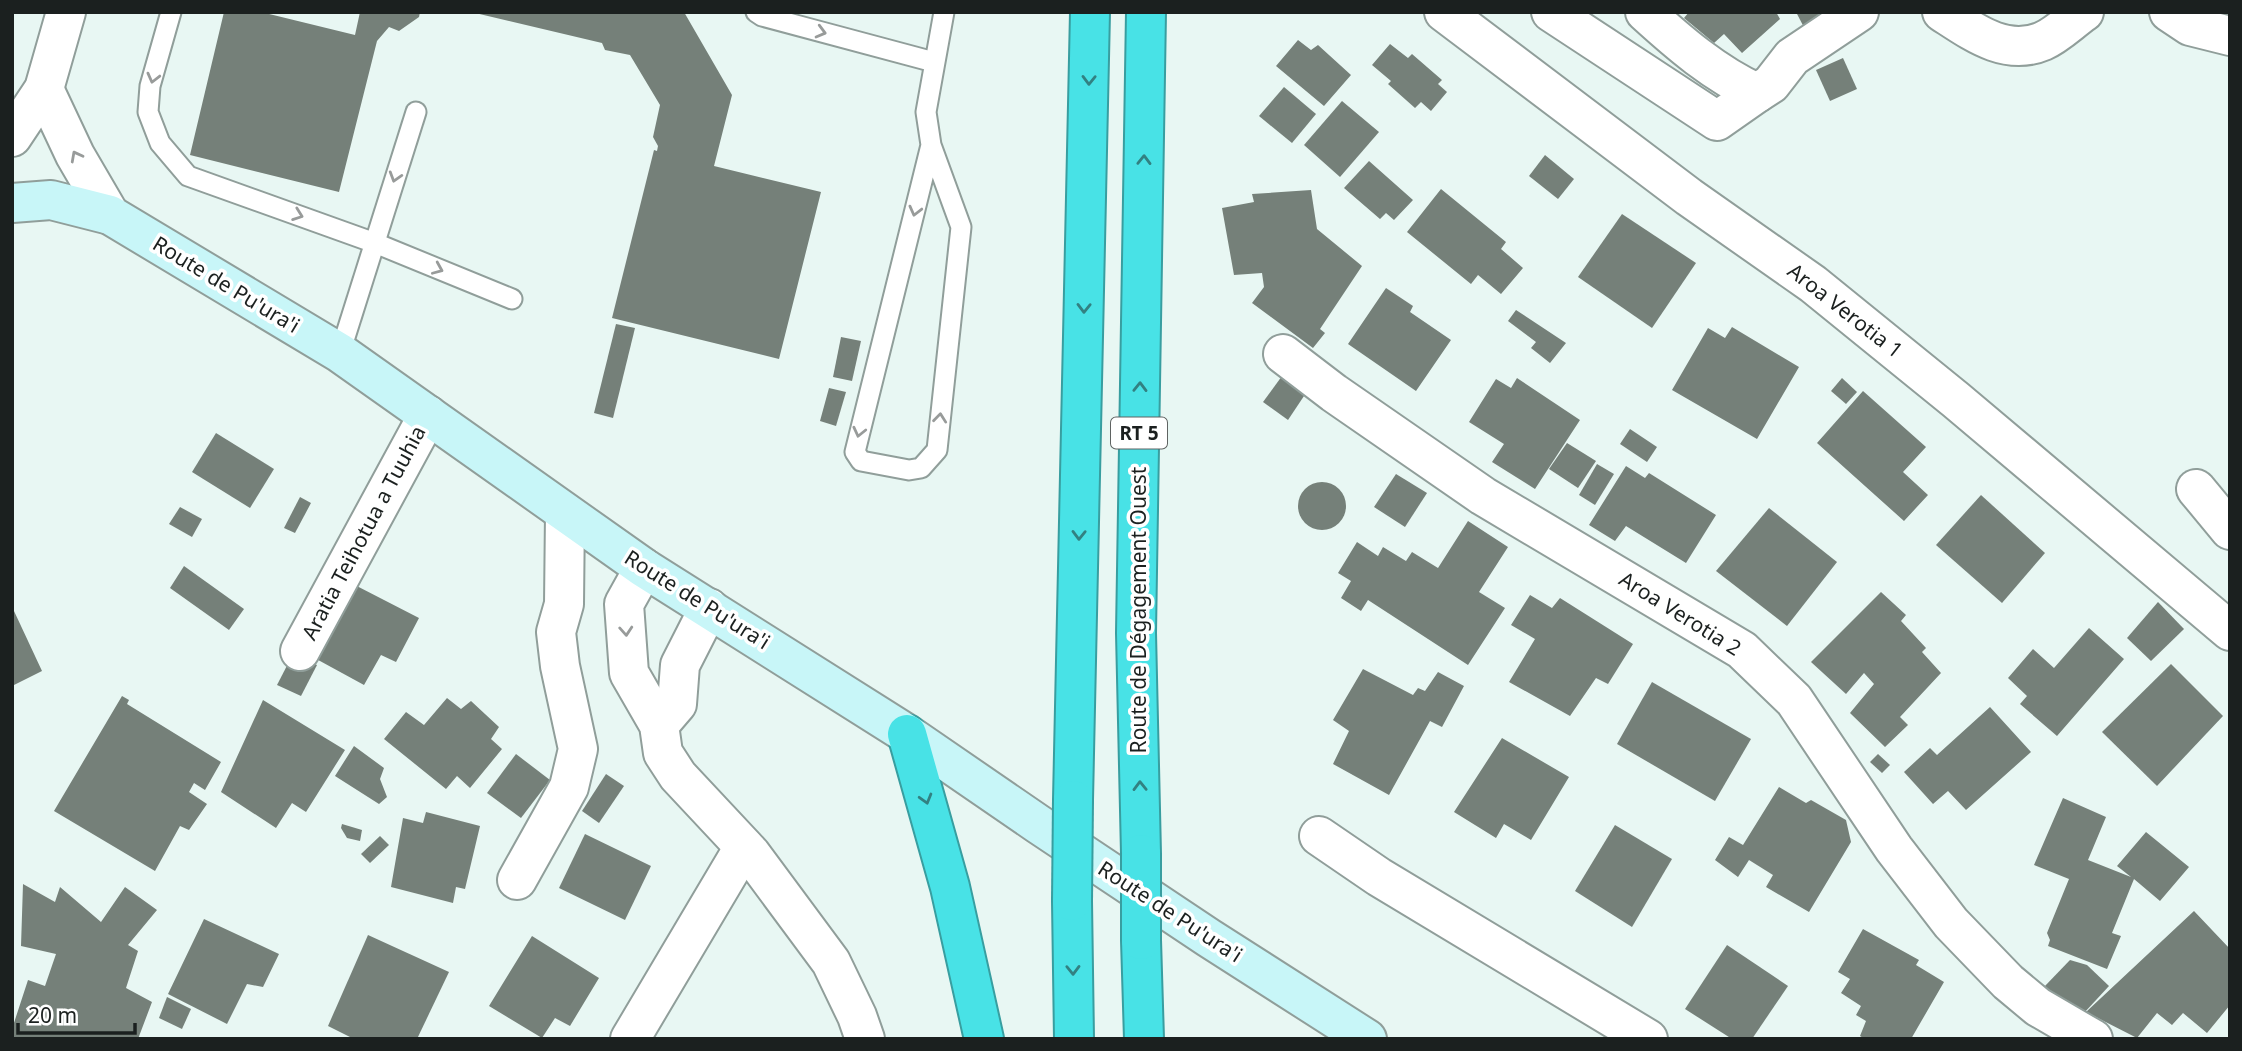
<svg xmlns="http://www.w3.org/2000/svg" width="2242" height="1051" font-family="'Noto Sans',sans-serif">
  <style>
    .building { fill: #758079 }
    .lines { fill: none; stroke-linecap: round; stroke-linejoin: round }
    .lane-casing { stroke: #909e9a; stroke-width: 23 }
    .street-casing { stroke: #909e9a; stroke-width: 42 }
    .secondary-casing { stroke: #909e9a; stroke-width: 42 }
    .highway-casing { stroke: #389ea0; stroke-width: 42 }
    .lane { stroke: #fff; stroke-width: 19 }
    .street { stroke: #fff; stroke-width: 38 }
    .secondary { stroke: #c8f6f8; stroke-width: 38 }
    .highway { stroke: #48e2e6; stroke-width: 38 }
    .highway-bridge-casing { stroke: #389ea0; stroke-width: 42; stroke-linecap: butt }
    .highway-bridge { stroke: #48e2e6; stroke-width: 38 }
    .oneway { stroke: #989b9a }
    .oneway2 { stroke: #328182 }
    .labels { text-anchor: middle; stroke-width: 7; stroke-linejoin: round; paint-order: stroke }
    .shield { fill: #fff; stroke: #5f6362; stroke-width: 2 }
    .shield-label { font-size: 19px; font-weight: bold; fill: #1b201f }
    .street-label { font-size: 21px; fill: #1b201f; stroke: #fff }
  </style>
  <rect width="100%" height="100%" fill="#e8f7f3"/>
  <g class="building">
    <polygon points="224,12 261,12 355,35 360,12 420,12 419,17 399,31 389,27 377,41 339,192 190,155"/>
    <polygon points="471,12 684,12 732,95 714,166 821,192 779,359 612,318 654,150 657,151 658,146 653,137 660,105 630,55 605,50 602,43"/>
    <polygon points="1689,12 1776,12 1780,19 1742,53 1724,34 1714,43 1684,18"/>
    <polygon points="1796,12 1828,12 1808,35"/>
    <polygon points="1298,40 1311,50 1318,45 1351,75 1324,106 1276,66"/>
    <polygon points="1390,44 1408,58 1412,54 1442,80 1438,84 1447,92 1431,111 1421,102 1415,108 1388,84 1391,81 1372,65"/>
    <polygon points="1843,58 1857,89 1830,101 1816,70"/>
    <polygon points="1284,87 1316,114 1292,143 1259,116"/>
    <polygon points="1342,101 1379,132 1340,177 1304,145"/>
    <polygon points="1545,155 1574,179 1558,199 1529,176"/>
    <polygon points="1369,161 1413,200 1394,220 1386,213 1380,219 1344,188"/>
    <polygon points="1441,189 1506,242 1501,249 1523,268 1501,294 1478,275 1471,284 1407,232"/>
    <polygon points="1311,190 1317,229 1362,266 1320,329 1325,333 1313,348 1252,303 1264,287 1262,273 1234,275 1222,208 1254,202 1252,194"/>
    <polygon points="1622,214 1696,263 1652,328 1578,277"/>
    <polygon points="1386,288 1413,306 1410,312 1451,340 1416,391 1348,344"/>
    <polygon points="1516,310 1566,343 1550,363 1531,348 1536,342 1508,321"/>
    <polygon points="616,324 635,328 613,418 594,413"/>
    <polygon points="1732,327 1799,367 1757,439 1672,390 1708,328 1725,338"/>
    <polygon points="841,337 861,341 852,381 833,377"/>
    <polygon points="1282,376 1306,393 1288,420 1263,402"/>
    <polygon points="1517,378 1580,420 1535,489 1492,462 1504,444 1469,422 1496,379 1511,388"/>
    <polygon points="1842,378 1857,392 1846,404 1831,391"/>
    <polygon points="829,388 846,392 836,426 820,421"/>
    <polygon points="1863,391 1926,447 1903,472 1928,495 1904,521 1817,443"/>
    <polygon points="1630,429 1657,447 1647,462 1620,444"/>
    <polygon points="216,433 274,469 250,508 192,472"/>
    <polygon points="1567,443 1596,461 1578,488 1549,469"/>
    <polygon points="1597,464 1614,474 1595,505 1579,495"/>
    <polygon points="1626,466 1645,478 1649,473 1716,515 1686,563 1626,526 1615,541 1589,525"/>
    <polygon points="1396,474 1427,493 1405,527 1374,507"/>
    <circle cx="1322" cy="506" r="24"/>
    <polygon points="1981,495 2045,553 2002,603 1936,545"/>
    <polygon points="300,497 311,503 295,533 284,528"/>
    <polygon points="180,507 202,519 192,537 169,524"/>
    <polygon points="1769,508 1837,562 1787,626 1716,571"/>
    <polygon points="1468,521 1508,547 1479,592 1505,608 1468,665 1368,600 1361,611 1341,598 1351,581 1338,573 1357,542 1378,556 1383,547 1406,561 1412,552 1438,568"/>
    <polygon points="184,566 244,609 229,630 170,588"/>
    <polygon points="349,582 419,618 396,662 381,655 364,685 309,655"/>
    <polygon points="1881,592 1906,615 1901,621 1926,648 1922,652 1941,673 1900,717 1908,725 1885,747 1850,713 1874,684 1864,673 1846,694 1811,662"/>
    <polygon points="1530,595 1552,608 1560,598 1633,644 1608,684 1596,678 1570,716 1509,682 1535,639 1511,625"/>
    <polygon points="2158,602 2184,629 2151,661 2127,638"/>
    <polygon points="14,611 42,671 12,686 12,612"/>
    <polygon points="2089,628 2124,659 2057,736 2020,704 2027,696 2008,678 2033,649 2054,668"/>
    <polygon points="293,654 317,665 301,696 277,685"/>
    <polygon points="2171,664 2223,716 2157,786 2102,732"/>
    <polygon points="1363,669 1413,695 1418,688 1425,691 1438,672 1464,686 1442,727 1430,721 1389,795 1333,764 1349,731 1333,720"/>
    <polygon points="1652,682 1751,739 1715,801 1617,744"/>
    <polygon points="122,696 129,700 127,704 221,762 205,790 194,783 189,792 207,804 189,830 180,826 155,871 54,811"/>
    <polygon points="447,698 461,709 471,701 499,727 491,739 502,749 470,788 457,776 446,789 384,739 406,712 424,725"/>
    <polygon points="263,700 345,750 306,812 292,803 276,828 221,792"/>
    <polygon points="1990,707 2031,752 1966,810 1948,791 1933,804 1904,772 1930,748 1937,755"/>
    <polygon points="1502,738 1569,777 1531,840 1504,824 1496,838 1454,812"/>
    <polygon points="354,746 384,768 380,779 387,797 379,804 335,776"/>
    <polygon points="516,754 550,780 521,818 487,793"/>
    <polygon points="1878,754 1890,765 1882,773 1870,762"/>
    <polygon points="606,774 624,786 599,823 582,811"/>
    <polygon points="1779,787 1806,803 1811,800 1846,820 1851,842 1809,912 1766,887 1773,875 1749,860 1738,877 1715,860 1729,837 1743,845"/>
    <polygon points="2063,798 2106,817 2088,860 2131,877 2117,866 2146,832 2189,867 2160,901 2134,879 2112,933 2121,936 2107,969 2048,946 2050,940 2047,933 2069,879 2034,865"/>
    <polygon points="426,812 480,826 465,889 456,887 453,903 391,887 403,818 423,823"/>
    <polygon points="342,824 362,830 360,841 347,838 341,828"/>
    <polygon points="1615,825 1672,859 1632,927 1575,891"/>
    <polygon points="585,834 651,866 625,920 559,888"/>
    <polygon points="380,836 389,845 370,863 361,854"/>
    <polygon points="23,884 55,902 60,887 101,922 125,887 157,910 128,945 138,951 126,988 152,1002 138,1039 12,1039 12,1029 28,980 45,986 56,954 21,946"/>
    <polygon points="2194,911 2230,949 2230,1005 2207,1033 2183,1013 2172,1025 2157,1013 2137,1038 2086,1012"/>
    <polygon points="204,919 279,954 263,987 247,984 227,1024 168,994"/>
    <polygon points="1863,929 1919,960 1916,965 1944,982 1911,1039 1865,1039 1860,1036 1866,1021 1856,1015 1861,1006 1841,993 1850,979 1838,972"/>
    <polygon points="368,935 449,972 417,1039 354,1039 328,1026"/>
    <polygon points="532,936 599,978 570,1026 555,1018 542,1038 489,1006"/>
    <polygon points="1727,945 1788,986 1752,1039 1732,1039 1685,1009"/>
    <polygon points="2070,960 2087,965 2109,986 2084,1013 2044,987"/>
    <polygon points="167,997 191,1009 182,1029 159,1018"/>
  </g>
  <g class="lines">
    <defs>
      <g id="lane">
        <polyline points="171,12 150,86 148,112 160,143 188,176 375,243 512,299"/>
        <polyline points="756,12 762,16 934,62"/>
        <polyline points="931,145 855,452 861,461 909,470 921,468 937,450 961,227 931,145 926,112 944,12"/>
        <polyline points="340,353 416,112"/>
      </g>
      <g id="street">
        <polyline points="1444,12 1689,197 1813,284 1956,400 2230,631"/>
        <polyline points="1551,12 1717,121 1757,93"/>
        <path d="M1645,12C1679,43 1715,74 1757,93L1771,84L1792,57L1859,12"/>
        <path d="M1942,12C1973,32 2006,57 2043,41C2057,35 2071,21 2084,12"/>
        <polyline points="2169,12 2190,26 2230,36"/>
        <polyline points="44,89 75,155 110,215"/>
        <polyline points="12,137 44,89 66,12"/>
        <polyline points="1283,354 1334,393 1483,496 1742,650 1794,700 1894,849 1951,923 2008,982 2038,1007 2093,1039"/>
        <polyline points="2196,489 2230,530"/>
        <polyline points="644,568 624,604 629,673 659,725 663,753 678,776 751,854 831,962 857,1016 865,1039"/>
        <polyline points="300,651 428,415"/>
        <polyline points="659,725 677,704 680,665 709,608"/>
        <polyline points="1319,836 1379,877 1648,1039"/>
        <polyline points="517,880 569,787 578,749 560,666 556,632 564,604 565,513"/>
        <polyline points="630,1039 744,847"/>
      </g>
      <polyline id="secondary" points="12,203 51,200 110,215 340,353 644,568 907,734 1038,824 1209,938 1367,1039"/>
      <g id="highway">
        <polyline points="907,734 950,887 984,1039"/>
        <polyline points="1073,800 1090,12"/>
        <polyline points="1141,854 1136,633 1146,12"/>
        <polyline points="1072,901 1074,1039"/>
        <polyline points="1141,940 1144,1039"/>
      </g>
    </defs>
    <use href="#lane" class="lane-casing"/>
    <use href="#street" class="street-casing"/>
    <use href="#secondary" class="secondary-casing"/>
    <use href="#highway" class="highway-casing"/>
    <use href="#lane" class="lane"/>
    <use href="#street" class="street"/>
    <use href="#secondary" class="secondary"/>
    <use href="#highway" class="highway"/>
    <defs>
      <g id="highway-bridge">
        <polyline points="1072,901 1073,800"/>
        <polyline points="1141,940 1141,854"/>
      </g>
    </defs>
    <use href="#highway-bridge" class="highway-bridge-casing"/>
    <use href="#highway-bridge" class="highway-bridge"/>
  </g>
  <defs><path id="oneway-chevron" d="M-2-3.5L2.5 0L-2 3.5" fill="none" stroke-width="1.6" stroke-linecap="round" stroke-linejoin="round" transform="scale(1.75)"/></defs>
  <g class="oneway">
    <use href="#oneway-chevron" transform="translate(821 32) rotate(15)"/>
    <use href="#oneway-chevron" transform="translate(153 78) rotate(104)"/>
    <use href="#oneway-chevron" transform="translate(76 156) rotate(-118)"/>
    <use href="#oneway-chevron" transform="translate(395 177) rotate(107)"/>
    <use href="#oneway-chevron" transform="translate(915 211) rotate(104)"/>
    <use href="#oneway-chevron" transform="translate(298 215) rotate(20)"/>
    <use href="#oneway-chevron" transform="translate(438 269) rotate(23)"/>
    <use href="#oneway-chevron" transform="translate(940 418) rotate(-84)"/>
    <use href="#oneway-chevron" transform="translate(859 432) rotate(103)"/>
    <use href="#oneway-chevron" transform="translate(626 631) rotate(86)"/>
  </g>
  <g class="oneway2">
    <use href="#oneway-chevron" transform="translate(1089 80) rotate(91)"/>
    <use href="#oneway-chevron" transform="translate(1144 160) rotate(-89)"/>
    <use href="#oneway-chevron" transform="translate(1084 308) rotate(91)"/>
    <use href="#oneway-chevron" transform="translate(1140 387) rotate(-89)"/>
    <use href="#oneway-chevron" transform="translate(1079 535) rotate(91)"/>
    <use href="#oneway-chevron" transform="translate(1140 786) rotate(-91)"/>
    <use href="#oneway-chevron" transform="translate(926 799) rotate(74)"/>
    <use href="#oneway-chevron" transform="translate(1073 970) rotate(89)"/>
  </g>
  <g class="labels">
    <rect class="shield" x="1111" y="417.5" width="56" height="31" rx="5"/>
    <g class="shield-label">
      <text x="1139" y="440">RT 5</text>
    </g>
    <g class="street-label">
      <text transform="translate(226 285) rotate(31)" y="7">Route de Pu'ura'i</text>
      <text transform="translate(1845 311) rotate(38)" y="7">Aroa Verotia 1</text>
      <text transform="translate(364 533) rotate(-62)" y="7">Aratia Teihotua a Tuuhia</text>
      <text transform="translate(697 600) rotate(32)" y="7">Route de Pu'ura'i</text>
      <text transform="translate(1139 610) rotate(-90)" y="7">Route de Dégagement Ouest</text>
      <text transform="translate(1680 614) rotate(32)" y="7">Aroa Verotia 2</text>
      <text transform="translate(1170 912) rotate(33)" y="7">Route de Pu'ura'i</text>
    </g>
  </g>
  <rect width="2242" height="1051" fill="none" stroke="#1b201f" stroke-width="28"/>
  <path d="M18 1023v10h117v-10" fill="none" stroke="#1b201f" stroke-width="3.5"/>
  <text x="28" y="1023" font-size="21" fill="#1b201f" stroke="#ffffff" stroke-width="5" paint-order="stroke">20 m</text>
</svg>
